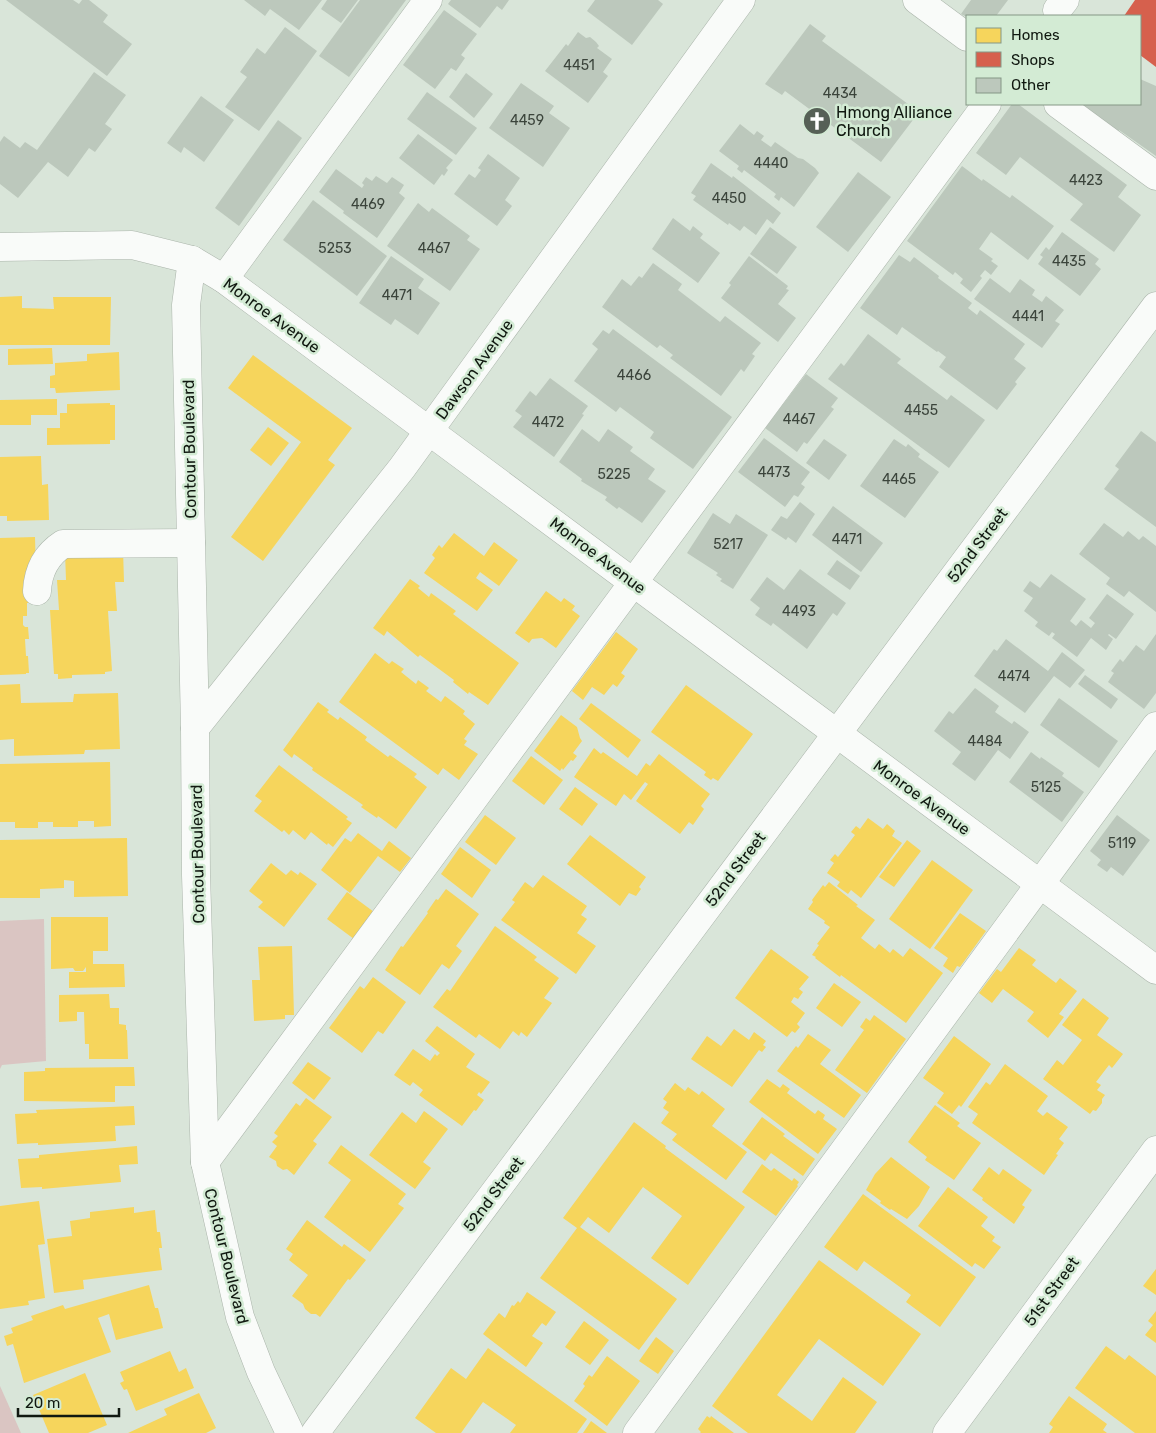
<svg xmlns="http://www.w3.org/2000/svg" width="1156" height="1433" font-family="Rubik,sans-serif">
  <style>
    .green { fill: #dac5c2 }
    .homes { fill: #f6d55c }
    .shops { fill: #d6604d }
    .building { fill: #bcc8bc }
    .lines { fill: none; stroke-linecap: round; stroke-linejoin: round }
    .minor-casing { stroke: #abb5ab; stroke-width: 29 }
    .minor { stroke: #f9fbf9; stroke-width: 28 }
    .labels { text-anchor: middle; stroke-width: 5; stroke-linejoin: round; paint-order: stroke }
    .number-label { font-size: 14px; fill: #3b443b }
    .poi-label { font-size: 16px; fill: #101810; stroke: #d3ebd4; text-anchor: start }
    .street-label { font-size: 16px; fill: #101810; stroke: #d3ebd4 }
  </style>
  <rect width="100%" height="100%" fill="#d9e5d9"/>
  <g class="green">
    <polygon points="44,919 46,1061 2,1065 0,1069 0,921"/>
    <polygon points="0,1386 21,1433 0,1433"/>
  </g>
  <g class="homes">
    <polygon points="22,296 22,308 54,309 53,297 111,297 110,345 0,345 0,297"/>
    <polygon points="52,348 53,364 8,365 8,349"/>
    <polygon points="119,352 120,390 56,393 55,388 50,388 50,376 55,375 55,363 87,361 87,354"/>
    <polygon points="253,355 352,428 328,460 335,465 263,561 231,537 301,442 228,388"/>
    <polygon points="57,399 57,415 31,415 31,425 0,425 0,400"/>
    <polygon points="110,403 110,405 115,405 115,440 110,440 110,444 47,445 47,428 60,428 60,413 67,413 67,404"/>
    <polygon points="268,427 289,443 271,466 250,450"/>
    <polygon points="41,456 42,485 48,484 49,520 7,521 7,516 0,516 0,457"/>
    <polygon points="454,533 484,556 494,542 518,560 499,586 480,572 476,578 493,590 477,611 424,573 435,558 432,555 439,545 442,548"/>
    <polygon points="35,537 36,573 32,603 27,603 27,616 23,616 23,625 25,627 28,627 29,639 25,639 26,656 28,656 29,673 26,673 26,674 0,675 0,538"/>
    <polygon points="123,549 124,582 115,582 117,611 108,611 112,671 105,672 105,674 72,675 72,678 58,679 58,674 54,674 50,610 59,610 57,580 66,580 65,552"/>
    <polygon points="410,579 420,586 418,588 429,597 431,593 456,611 453,614 519,663 488,705 469,692 468,694 453,682 454,680 420,655 418,657 387,631 384,636 373,628"/>
    <polygon points="546,591 561,602 564,598 575,606 572,610 580,616 556,648 542,638 532,639 529,643 515,633"/>
    <polygon points="616,632 638,649 621,673 625,676 617,687 613,684 604,695 592,687 583,700 572,691"/>
    <polygon points="375,653 389,664 392,661 404,669 401,672 416,684 418,680 429,688 426,691 441,702 445,696 465,711 463,714 475,724 464,739 467,741 464,745 478,754 459,780 443,768 438,775 339,702"/>
    <polygon points="20,684 21,703 73,702 74,694 118,693 120,749 85,750 84,754 14,756 14,739 0,740 0,685"/>
    <polygon points="686,685 753,734 718,781 713,778 711,780 704,775 706,772 651,732"/>
    <polygon points="318,702 329,710 327,712 338,720 340,717 367,737 365,740 388,757 390,755 417,774 414,777 427,787 396,829 378,816 377,818 361,807 363,805 312,770 313,768 294,754 292,758 283,750"/>
    <polygon points="591,703 641,740 628,758 579,719"/>
    <polygon points="561,715 577,727 580,738 582,741 573,753 577,756 573,761 571,760 563,770 562,768 560,771 534,751"/>
    <polygon points="594,748 601,754 603,752 637,776 646,763 650,766 659,754 710,794 701,806 704,809 693,825 689,822 680,834 636,801 648,784 645,782 631,800 624,794 616,806 574,777"/>
    <polygon points="531,756 563,780 544,805 512,781"/>
    <polygon points="110,762 111,826 94,827 94,821 78,821 78,827 53,827 53,822 38,822 38,828 15,828 15,822 0,822 0,764"/>
    <polygon points="279,765 348,817 346,819 352,823 333,847 328,843 327,845 311,832 305,840 293,830 289,835 284,830 282,832 254,811 262,801 255,796"/>
    <polygon points="575,787 598,804 582,826 559,809"/>
    <polygon points="485,815 516,838 496,865 465,842"/>
    <polygon points="868,818 883,829 887,824 895,831 892,836 902,843 861,898 851,890 848,894 837,886 840,882 827,873 834,863 830,860 835,854 838,857 855,835 851,832 856,826 860,829"/>
    <polygon points="358,833 382,851 389,841 411,858 400,872 378,856 350,893 321,870 345,838 351,842"/>
    <polygon points="590,835 646,877 639,887 641,889 636,896 629,893 620,906 567,864"/>
    <polygon points="127,838 128,896 74,897 74,881 64,880 64,888 40,889 40,898 0,898 0,840"/>
    <polygon points="907,840 921,851 894,887 879,877"/>
    <polygon points="460,847 491,870 472,898 441,874"/>
    <polygon points="932,860 973,890 930,949 889,919"/>
    <polygon points="271,863 286,875 291,870 298,875 300,872 317,884 284,927 258,907 263,902 249,891"/>
    <polygon points="543,875 587,906 581,915 587,919 577,933 596,946 576,974 501,920 515,902 512,900 525,882 533,888"/>
    <polygon points="829,882 858,905 856,906 875,920 861,938 875,949 879,944 890,953 893,949 903,957 910,948 943,973 906,1023 841,975 840,977 815,958 816,957 812,955 819,945 817,944 830,927 824,923 825,921 808,909 813,902 812,900 823,885 825,887"/>
    <polygon points="446,889 479,914 456,946 462,951 449,969 442,964 420,995 385,970 401,946 403,947 428,913 427,912 436,899 438,900"/>
    <polygon points="347,892 374,912 354,939 327,919"/>
    <polygon points="960,913 986,931 960,967 957,966 953,973 943,966 948,958 934,948"/>
    <polygon points="51,917 108,917 108,951 93,951 93,964 124,964 125,987 69,988 69,972 86,972 86,967 83,971 75,971 73,968 51,969"/>
    <polygon points="495,926 537,957 534,960 559,978 544,998 552,1003 527,1037 521,1032 519,1036 513,1031 500,1049 479,1034 476,1038 433,1007 447,989 450,991"/>
    <polygon points="292,946 294,1015 285,1015 285,1019 254,1021 252,980 260,980 258,947"/>
    <polygon points="1019,948 1036,960 1032,965 1056,983 1060,978 1077,991 1059,1014 1064,1017 1048,1038 1027,1021 1034,1012 1003,989 992,1003 979,993 997,969 1001,972"/>
    <polygon points="771,949 809,977 799,989 803,992 798,999 794,997 791,1002 805,1013 797,1024 800,1027 795,1033 792,1031 787,1037 735,998"/>
    <polygon points="373,977 406,1002 383,1034 378,1031 362,1053 329,1028 360,986 364,989"/>
    <polygon points="834,983 861,1002 842,1027 816,1008"/>
    <polygon points="109,994 110,1008 119,1008 119,1024 126,1025 126,1030 127,1030 128,1059 89,1059 89,1044 85,1044 84,1012 77,1012 77,1021 59,1022 59,995"/>
    <polygon points="1083,998 1109,1018 1097,1035 1123,1054 1112,1068 1109,1065 1096,1082 1101,1085 1097,1090 1105,1095 1102,1099 1102,1103 1096,1111 1093,1110 1090,1114 1043,1079 1057,1060 1063,1065 1082,1040 1062,1025"/>
    <polygon points="874,1015 906,1039 867,1093 835,1070 864,1030 860,1027 866,1018 870,1021"/>
    <polygon points="437,1026 475,1054 466,1067 490,1082 481,1094 479,1092 477,1095 484,1100 476,1111 474,1110 462,1126 419,1095 423,1090 413,1082 410,1086 394,1075 413,1049 430,1061 435,1054 437,1056 440,1053 425,1041"/>
    <polygon points="734,1029 749,1040 754,1032 766,1041 763,1045 766,1047 762,1052 759,1050 732,1087 691,1059 707,1036 721,1046"/>
    <polygon points="808,1034 831,1050 820,1064 861,1095 844,1118 777,1071 796,1046 798,1048"/>
    <polygon points="954,1036 991,1064 961,1107 959,1105 952,1114 937,1103 944,1093 923,1078"/>
    <polygon points="308,1062 331,1078 314,1100 292,1083"/>
    <polygon points="1005,1064 1048,1096 1037,1111 1043,1116 1047,1112 1068,1127 1059,1139 1064,1143 1056,1154 1058,1155 1044,1175 972,1123 978,1114 968,1107 986,1082 990,1085"/>
    <polygon points="134,1067 135,1086 115,1086 115,1102 24,1101 24,1072 45,1071 45,1068"/>
    <polygon points="767,1079 780,1088 783,1084 790,1089 787,1093 815,1114 818,1110 825,1115 823,1119 837,1129 818,1154 749,1102"/>
    <polygon points="675,1083 685,1091 688,1087 699,1095 702,1091 725,1109 712,1126 747,1152 726,1180 672,1140 677,1134 661,1123 669,1112 663,1108 667,1102 663,1099"/>
    <polygon points="306,1098 332,1117 313,1141 317,1144 294,1175 287,1169 283,1170 277,1166 276,1161 269,1157 277,1146 272,1142 278,1136 274,1133 296,1103 300,1106"/>
    <polygon points="935,1105 960,1123 957,1126 981,1143 954,1180 925,1160 927,1157 908,1142"/>
    <polygon points="134,1106 135,1125 115,1126 116,1141 38,1145 38,1143 17,1144 15,1114 37,1113 36,1110"/>
    <polygon points="424,1111 448,1129 423,1162 431,1168 415,1189 369,1155 402,1112 416,1123"/>
    <polygon points="762,1117 785,1134 783,1136 815,1159 803,1176 771,1153 765,1161 742,1144"/>
    <polygon points="634,1122 666,1146 665,1148 745,1207 688,1285 651,1258 682,1216 643,1187 609,1233 588,1217 580,1227 677,1299 639,1350 540,1278 577,1228 563,1218"/>
    <polygon points="341,1145 406,1194 398,1204 404,1208 370,1252 324,1217 351,1180 328,1163"/>
    <polygon points="137,1146 138,1164 119,1165 121,1182 42,1189 42,1187 21,1188 18,1159 39,1158 39,1155"/>
    <polygon points="891,1157 930,1187 919,1206 907,1219 891,1209 890,1210 880,1203 881,1201 866,1190 875,1174"/>
    <polygon points="762,1164 771,1171 774,1168 792,1181 794,1178 799,1182 797,1185 798,1186 776,1216 742,1192"/>
    <polygon points="989,1167 999,1175 1003,1169 1032,1190 1022,1205 1025,1207 1014,1224 982,1200 983,1198 972,1190"/>
    <polygon points="948,1187 988,1217 981,1226 995,1237 992,1241 1001,1247 984,1269 975,1263 972,1267 918,1226"/>
    <polygon points="863,1194 976,1277 940,1327 906,1302 911,1295 864,1261 857,1271 824,1247"/>
    <polygon points="39,1201 45,1244 38,1245 45,1298 28,1301 29,1305 0,1309 0,1206"/>
    <polygon points="134,1207 134,1213 155,1210 157,1232 160,1232 162,1248 159,1248 162,1270 83,1280 84,1289 54,1293 47,1239 72,1236 70,1221 90,1218 90,1212"/>
    <polygon points="307,1220 342,1247 344,1244 366,1260 350,1280 348,1279 320,1317 316,1314 311,1314 305,1309 303,1304 292,1296 308,1275 289,1260 293,1254 286,1249"/>
    <polygon points="819,1260 921,1334 883,1386 819,1339 777,1395 812,1421 843,1377 877,1402 855,1433 748,1433 712,1406"/>
    <polygon points="1156,1269 1156,1295 1143,1286"/>
    <polygon points="149,1285 155,1308 158,1308 163,1328 116,1340 109,1314 98,1318 111,1352 24,1383 13,1344 7,1346 4,1336 13,1333 11,1328 33,1320 31,1316 63,1305 65,1309"/>
    <polygon points="527,1292 556,1312 546,1326 542,1323 532,1336 543,1343 526,1367 483,1334 499,1313 505,1318 512,1305 514,1306 518,1301 520,1303"/>
    <polygon points="1156,1311 1156,1343 1145,1335 1153,1325 1148,1321"/>
    <polygon points="584,1321 609,1340 590,1365 565,1347"/>
    <polygon points="656,1337 674,1351 658,1374 639,1361"/>
    <polygon points="1106,1346 1125,1360 1129,1355 1156,1376 1156,1433 1135,1433 1075,1388"/>
    <polygon points="488,1348 587,1419 577,1433 510,1433 516,1425 483,1402 461,1433 436,1433 415,1418 451,1368 466,1379"/>
    <polygon points="170,1351 179,1372 186,1368 194,1388 136,1411 127,1389 124,1390 120,1383 124,1381 120,1372"/>
    <polygon points="607,1356 640,1381 607,1426 574,1401 585,1386 583,1384 589,1375 592,1377"/>
    <polygon points="85,1373 107,1425 88,1433 49,1433 33,1395"/>
    <polygon points="199,1393 216,1428 206,1433 128,1433 167,1415 164,1409"/>
    <polygon points="1069,1396 1107,1424 1103,1430 1107,1433 1049,1433 1053,1427 1049,1424"/>
    <polygon points="707,1416 710,1418 711,1416 734,1433 700,1433 701,1432 698,1429"/>
    <polygon points="591,1421 607,1433 583,1433"/>
  </g>
  <polygon class="shops" points="1135,0 1156,0 1156,67 1140,55 1140,16 1124,16"/>
  <g class="building">
    <polygon points="6,0 73,0 79,4 82,0 89,0 108,15 103,22 132,44 107,76"/>
    <polygon points="244,0 322,0 299,30 270,9 265,16"/>
    <polygon points="327,0 358,0 341,23 321,9"/>
    <polygon points="360,0 406,0 349,77 319,56"/>
    <polygon points="451,0 509,0 502,10 497,6 480,28 448,4"/>
    <polygon points="595,0 658,0 663,4 632,45 587,11"/>
    <polygon points="971,0 1008,0 996,16 967,17 961,14"/>
    <polygon points="444,10 477,34 461,55 465,58 456,71 451,68 435,89 403,65"/>
    <polygon points="810,24 826,36 822,41 919,112 881,162 785,91 782,95 765,84"/>
    <polygon points="285,27 317,51 259,131 225,107 247,77 240,72 257,48 265,54"/>
    <polygon points="578,32 586,38 590,37 596,42 599,46 597,48 612,59 603,72 608,76 588,103 545,71 566,44 568,46"/>
    <polygon points="94,72 126,95 105,124 112,129 95,152 89,148 68,177 48,162 18,198 0,184 0,142 4,136 20,148 25,142 37,150"/>
    <polygon points="466,73 493,94 474,118 449,97"/>
    <polygon points="1140,79 1156,86 1156,156 1119,130 1115,136 1078,104 1140,104"/>
    <polygon points="521,83 554,106 549,113 570,128 543,167 489,128"/>
    <polygon points="427,92 477,128 456,155 407,119"/>
    <polygon points="201,96 234,120 204,162 184,147 181,153 167,143"/>
    <polygon points="1012,104 1018,104 1127,185 1118,197 1141,215 1114,252 1070,220 1083,204 1020,157 1006,175 976,153"/>
    <polygon points="278,120 302,138 239,226 215,208"/>
    <polygon points="740,124 754,135 757,131 764,136 761,140 771,147 775,142 798,158 803,159 815,168 819,173 794,207 781,197 779,201 774,197 776,194 744,170 742,173 737,169 739,166 719,151"/>
    <polygon points="418,134 453,160 446,168 448,170 444,176 442,174 434,185 399,158"/>
    <polygon points="488,154 520,178 505,200 512,206 497,226 454,194 469,174 475,178 481,170 478,168"/>
    <polygon points="711,163 732,178 733,176 781,213 773,224 767,219 756,235 744,226 740,231 729,223 728,225 693,200 696,196 691,193"/>
    <polygon points="962,166 982,181 983,179 1010,198 1012,195 1054,226 1028,260 991,232 979,249 993,259 991,261 998,266 991,275 985,270 980,276 982,278 971,292 960,283 963,279 955,272 953,275 907,241"/>
    <polygon points="336,169 362,188 364,185 362,183 366,177 372,181 376,176 387,183 392,177 404,185 399,193 405,198 377,238 343,213 344,211 319,192"/>
    <polygon points="858,172 891,197 848,252 816,227"/>
    <polygon points="313,200 387,256 357,296 283,240"/>
    <polygon points="418,203 429,212 432,208 470,236 467,240 480,249 450,291 387,246"/>
    <polygon points="673,218 690,231 693,226 703,234 700,238 720,253 698,283 652,249"/>
    <polygon points="770,227 797,247 777,274 750,254"/>
    <polygon points="1062,232 1099,259 1095,264 1101,269 1080,296 1038,264 1043,257 1040,255 1046,247 1049,250"/>
    <polygon points="899,255 910,262 914,257 939,276 938,278 972,303 968,308 977,315 980,310 1025,344 1014,359 1026,368 1015,382 1017,384 997,410 939,367 946,357 938,351 937,352 902,327 897,335 860,308"/>
    <polygon points="391,256 424,279 418,288 440,303 418,335 395,319 391,325 359,303"/>
    <polygon points="749,256 788,286 786,289 789,290 778,304 796,318 778,342 721,298 731,285 729,283"/>
    <polygon points="653,263 682,284 678,290 720,322 725,316 761,343 752,354 755,356 744,372 741,369 721,396 670,358 673,355 660,345 657,348 602,307 622,279 631,286 639,276 642,278"/>
    <polygon points="990,278 1010,293 1020,279 1035,290 1032,295 1042,302 1046,296 1064,310 1055,321 1060,324 1042,348 974,299"/>
    <polygon points="613,329 732,417 693,469 650,438 654,432 620,407 616,412 574,381 598,349 592,344 603,330 609,334"/>
    <polygon points="868,334 901,359 897,363 947,400 951,395 985,420 949,468 828,379 841,363 844,366"/>
    <polygon points="806,374 838,398 831,407 834,409 807,444 804,442 797,452 765,428"/>
    <polygon points="550,378 588,406 582,414 584,415 554,457 513,427 522,416 515,411 530,391 536,396"/>
    <polygon points="582,429 599,442 608,429 633,447 630,451 655,469 648,479 666,491 642,523 619,507 617,509 605,500 607,497 581,481 582,479 559,462"/>
    <polygon points="1141,431 1156,442 1156,527 1104,489 1119,469 1115,466"/>
    <polygon points="764,438 810,472 801,484 805,487 798,497 794,495 785,507 738,472"/>
    <polygon points="824,439 847,455 829,480 806,463"/>
    <polygon points="894,439 906,447 908,444 920,454 918,457 939,472 905,518 860,486"/>
    <polygon points="800,502 815,514 796,543 788,537 786,540 771,530 781,516 787,519"/>
    <polygon points="833,506 883,543 861,572 812,535"/>
    <polygon points="713,513 730,524 736,514 768,535 733,589 720,581 722,579 716,575 718,573 687,553"/>
    <polygon points="1104,523 1123,537 1128,531 1139,540 1143,536 1156,546 1156,612 1129,591 1124,597 1106,584 1110,578 1079,554"/>
    <polygon points="837,560 860,576 850,590 827,574"/>
    <polygon points="800,569 846,603 837,616 833,613 807,649 773,623 771,626 755,615 760,608 750,600 767,577 784,590"/>
    <polygon points="1051,574 1086,599 1070,621 1076,626 1081,620 1091,628 1095,623 1089,618 1107,594 1134,614 1116,639 1109,634 1108,635 1113,639 1106,650 1091,638 1077,657 1052,638 1055,634 1052,632 1049,636 1035,626 1038,622 1024,611 1033,598 1023,591 1030,581 1040,588"/>
    <polygon points="1156,634 1156,693 1144,709 1108,682 1114,673 1111,671 1120,659 1123,662 1136,645 1144,651"/>
    <polygon points="1006,639 1048,671 1062,652 1085,670 1070,688 1054,676 1025,713 974,676 994,649 997,651"/>
    <polygon points="1085,675 1118,699 1111,709 1078,684"/>
    <polygon points="975,688 999,706 995,712 1012,724 1014,721 1029,732 1010,759 998,750 975,781 952,764 961,752 934,731 949,711 953,714"/>
    <polygon points="1059,698 1118,741 1099,768 1040,725"/>
    <polygon points="1031,752 1040,759 1041,757 1064,773 1062,776 1084,792 1062,822 1009,782"/>
    <polygon points="1117,815 1150,840 1123,876 1111,867 1107,872 1097,865 1101,860 1090,851"/>
  </g>
  <g class="lines">
    <defs>
      <g id="minor">
        <polyline points="917,0 967,37"/>
        <polyline points="1057,10 1065,0"/>
        <polyline points="1058,104 1156,176"/>
        <polyline points="0,247 132,245 192,260 224,279 1156,970"/>
        <polyline points="192,260 186,305 195,728 196,875 205,1162 240,1317 261,1372 290,1433"/>
        <polyline points="224,279 428,0"/>
        <path d="M37,591C38,571 46,555 63,544L191,543"/>
        <polyline points="195,728 402,468 741,0"/>
        <polyline points="205,1162 987,104"/>
        <polyline points="315,1433 1156,306"/>
        <polyline points="637,1433 1156,726"/>
        <polyline points="947,1433 1156,1150"/>
      </g>
    </defs>
    <use href="#minor" class="minor-casing"/>
    <use href="#minor" class="minor"/>
  </g>
  <defs>
    <symbol id="church-disc" viewBox="-11 -11 22 22"><circle r="9.5" fill="#566056" stroke="#d3ebd4"/><path d="M-1.2-6h2.4v3.5h3.3v2.4h-3.3V6h-2.4V-.1h-3.3v-2.4h3.3Z" fill="#fff"/></symbol>
  </defs>
  <g fill-rule="evenodd">
    <use href="#church-disc" x="801" y="105" width="32" height="32"/>
  </g>
  <g class="labels">
    <g class="number-label">
      <text x="579" y="70">4451</text>
      <text x="840" y="98">4434</text>
      <text x="527" y="125">4459</text>
      <text x="771" y="168">4440</text>
      <text x="1086" y="185">4423</text>
      <text x="729" y="203">4450</text>
      <text x="368" y="209">4469</text>
      <text x="335" y="253">5253</text>
      <text x="434" y="253">4467</text>
      <text x="1069" y="266">4435</text>
      <text x="397" y="300">4471</text>
      <text x="1028" y="321">4441</text>
      <text x="634" y="380">4466</text>
      <text x="921" y="415">4455</text>
      <text x="799" y="424">4467</text>
      <text x="548" y="427">4472</text>
      <text x="774" y="477">4473</text>
      <text x="614" y="479">5225</text>
      <text x="899" y="484">4465</text>
      <text x="847" y="544">4471</text>
      <text x="728" y="549">5217</text>
      <text x="799" y="616">4493</text>
      <text x="1014" y="681">4474</text>
      <text x="985" y="746">4484</text>
      <text x="1046" y="792">5125</text>
      <text x="1122" y="848">5119</text>
    </g>
    <g class="poi-label">
      <text x="836" y="118">Hmong Alliance<tspan x="836" dy="18">Church</tspan></text>
    </g>
    <g class="street-label">
      <text transform="translate(272 315) rotate(36)" y="6">Monroe Avenue</text>
      <text transform="translate(474 369) rotate(-54)" y="6">Dawson Avenue</text>
      <text transform="translate(189 449) rotate(-91)" y="6">Contour Boulevard</text>
      <text transform="translate(977 545) rotate(-53)" y="6">52nd Street</text>
      <text transform="translate(598 555) rotate(37)" y="6">Monroe Avenue</text>
      <text transform="translate(922 797) rotate(36)" y="6">Monroe Avenue</text>
      <text transform="translate(197 854) rotate(-91)" y="6">Contour Boulevard</text>
      <text transform="translate(735 869) rotate(-53)" y="6">52nd Street</text>
      <text transform="translate(493 1194) rotate(-53)" y="6">52nd Street</text>
      <text transform="translate(227 1256) rotate(76)" y="6">Contour Boulevard</text>
      <text transform="translate(1051 1291) rotate(-54)" y="6">51st Street</text>
    </g>
  </g>
  <rect x="966" y="15" width="175" height="90" fill="#d3ebd4" stroke="#859786"/>
  <rect x="976" y="28" width="25" height="15" fill="#f6d55c" stroke="#859786"/>
  <text x="1011" y="40" font-size="15" fill="#101810">Homes</text>
  <rect x="976" y="52" width="25" height="15" fill="#d6604d" stroke="#859786"/>
  <text x="1011" y="65" font-size="15" fill="#101810">Shops</text>
  <rect x="976" y="78" width="25" height="15" fill="#bcc8bc" stroke="#859786"/>
  <text x="1011" y="90" font-size="15" fill="#101810">Other</text>
  <path d="M18 1408v8h101v-8" fill="none" stroke="#101810" stroke-width="2.5"/>
  <text x="25" y="1408" font-size="15" fill="#101810" stroke="#d3ebd4" stroke-width="4" paint-order="stroke">20 m</text>
</svg>
